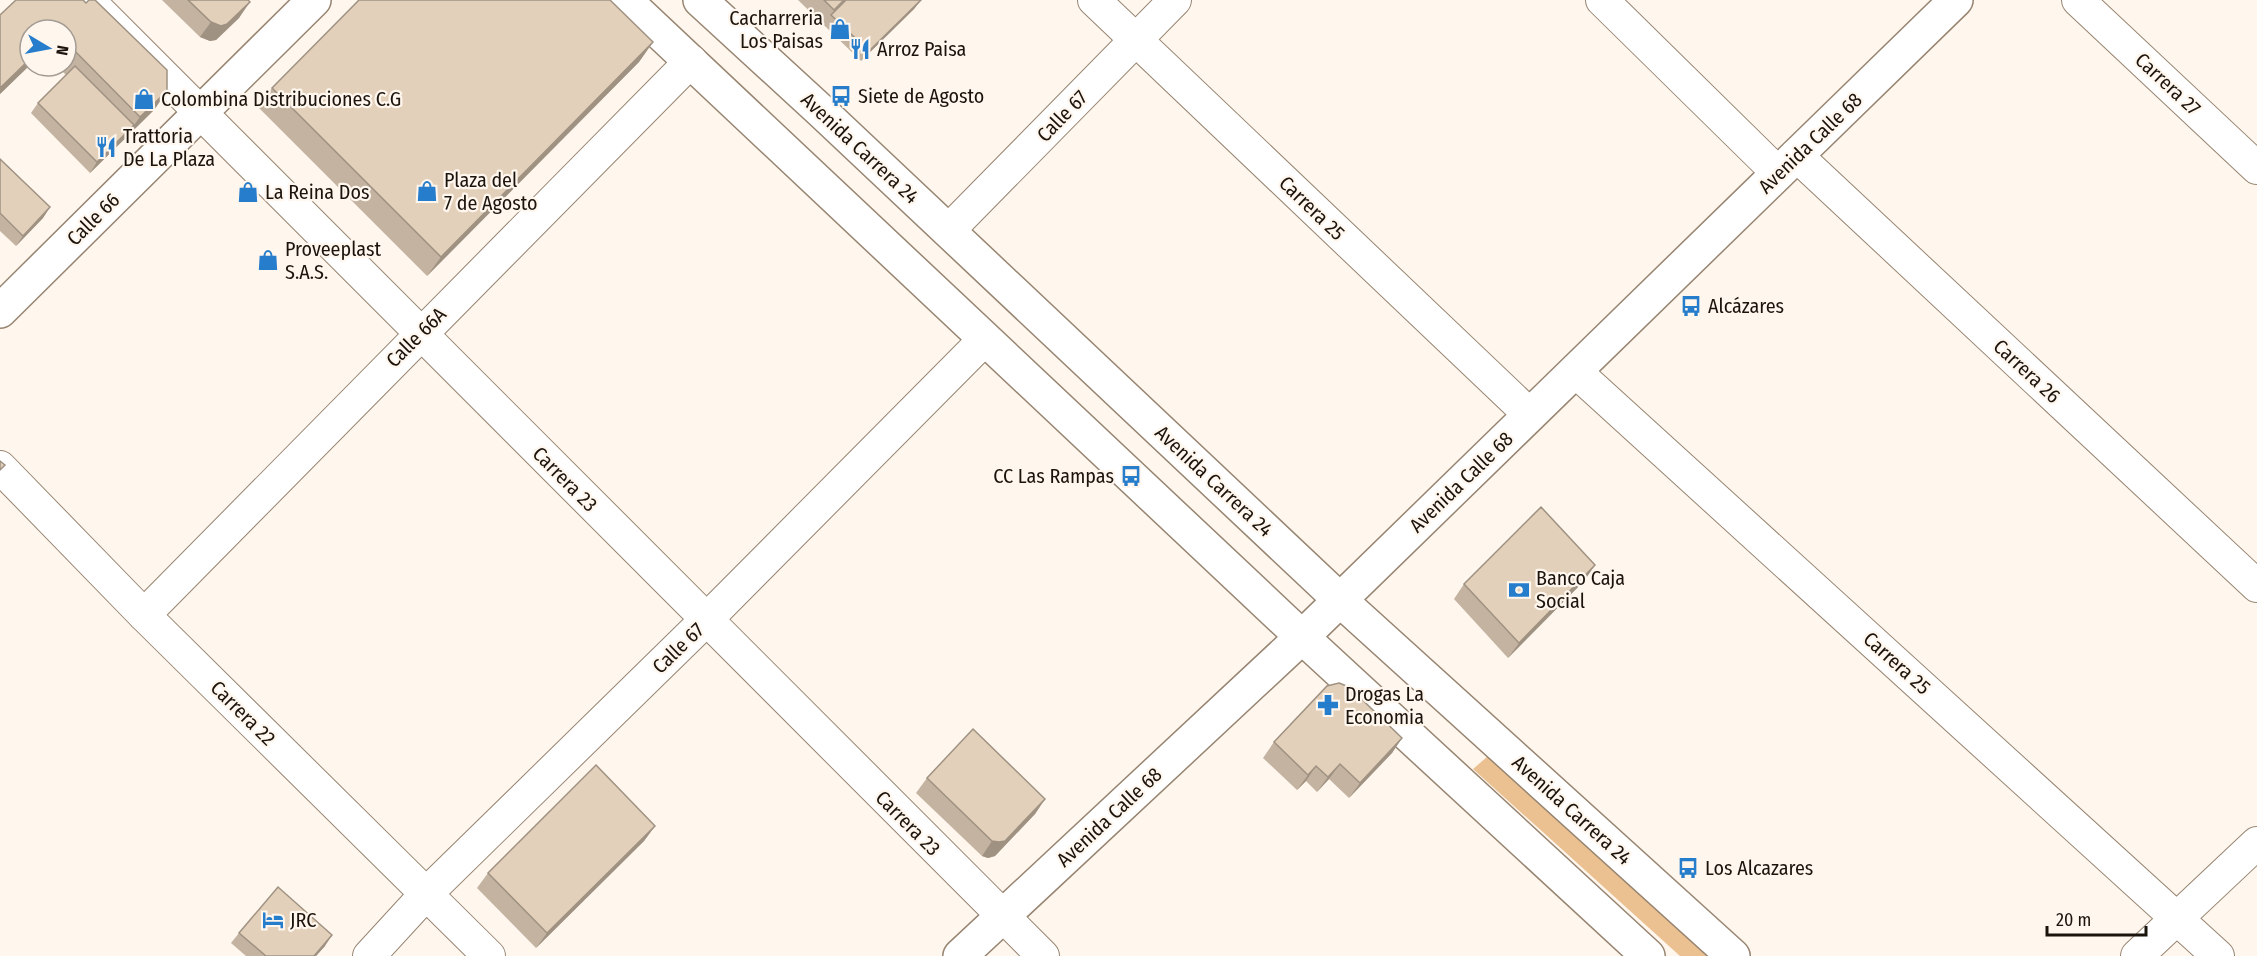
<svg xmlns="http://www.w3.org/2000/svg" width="2257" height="956" font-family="'Fira Sans Condensed',sans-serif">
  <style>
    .green { fill: #ebc191 }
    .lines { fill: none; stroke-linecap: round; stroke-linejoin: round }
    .street-casing { stroke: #978571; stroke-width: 34 }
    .secondary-casing { stroke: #978571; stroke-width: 36 }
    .street { stroke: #fff; stroke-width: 32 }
    .secondary { stroke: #fff; stroke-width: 33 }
    .wall { fill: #c3b3a0 }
    .shaded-wall { fill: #9f9282 }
    .building { fill: #e3d0ba; stroke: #9f9282; stroke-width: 1.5 }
    .labels { text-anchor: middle; stroke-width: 4.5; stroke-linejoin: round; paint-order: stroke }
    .poi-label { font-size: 20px; fill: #1a140c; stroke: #fff6ee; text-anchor: start }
    .street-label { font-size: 20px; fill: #1a140c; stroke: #fff6ee }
  </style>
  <rect width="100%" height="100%" fill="#fff6ee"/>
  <polygon class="green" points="1488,756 1710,956 1680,956 1473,769"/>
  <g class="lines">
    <defs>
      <g id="street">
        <polyline points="88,0 1043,956"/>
        <polyline points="1094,0 1530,415"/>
        <polyline points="1602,0 1778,173"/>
        <polyline points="2078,0 2257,168"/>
        <polyline points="1796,155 2257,586"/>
        <polyline points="948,231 1175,0"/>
        <polyline points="1575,371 2218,956"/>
        <polyline points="0,467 144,615 489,956"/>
        <polyline points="144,615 691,61"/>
        <polyline points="369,956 425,895 706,620 985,339"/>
        <polyline points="2137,956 2257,843"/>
      </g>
      <g id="secondary">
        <polyline points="625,0 1302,637 1648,956"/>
        <polyline points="700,0 822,112 1340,600 1733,956"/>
        <polyline points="0,311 314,0"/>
        <polyline points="960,956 1302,637 1956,0"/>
      </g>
    </defs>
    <use href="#street" class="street-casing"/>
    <use href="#secondary" class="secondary-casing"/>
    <use href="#street" class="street"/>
    <use href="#secondary" class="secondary"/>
  </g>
  <g class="wall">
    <polygon points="16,0 83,0 86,3 89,0 95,0 167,70 167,91 154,110 90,173 31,113 38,103 66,75 57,66 66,66 66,30 30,30 30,65 0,94 0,15"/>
    <polygon points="162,0 248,0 239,18 216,40 210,41 200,37"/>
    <polygon points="798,0 921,0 914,9 861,61"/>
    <polygon points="653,42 639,62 427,276 258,107 272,88"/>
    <polygon points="0,159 50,207 43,218 16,246 0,231"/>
    <polygon points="1595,565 1584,581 1508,658 1454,599 1464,584"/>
    <polygon points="1402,738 1392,753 1349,798 1329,779 1317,792 1306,781 1297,790 1263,758 1274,742"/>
    <polygon points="927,778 1045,799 1035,814 995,856 988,858 982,856 916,793"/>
    <polygon points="655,826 644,841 536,948 477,888 488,873"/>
    <polygon points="239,933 325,946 316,956 246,956 231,943"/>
  </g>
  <g class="shaded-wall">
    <polygon points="921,0 914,9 861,61 869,51"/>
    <polygon points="250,2 239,18 216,40 210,41 200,37 211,22"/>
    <polygon points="653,42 639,62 427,276 441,257"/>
    <polygon points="30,59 30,65 0,94 0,88"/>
    <polygon points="167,91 154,110 90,173 97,162 134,125 140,117"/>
    <polygon points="50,207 43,218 16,246 23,236"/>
    <polygon points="1595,565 1584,581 1508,658 1519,643"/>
    <polygon points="1402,738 1392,753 1349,798 1360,783"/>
    <polygon points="1340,764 1329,779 1317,792 1328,777"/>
    <polygon points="1316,766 1306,781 1297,790 1308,775"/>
    <polygon points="1045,799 1035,814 995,856 988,858 982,856 992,841"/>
    <polygon points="655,826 644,841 536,948 547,933"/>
    <polygon points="332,935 325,946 316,956 314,956"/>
  </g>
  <g class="building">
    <polygon points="16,0 83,0 86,3 89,0 95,0 167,70 167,91 140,117 66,42 66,30 30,30 30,59 0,88 0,15"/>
    <polygon points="188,0 248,0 250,2 227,24 221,26 211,22"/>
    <polygon points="359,0 610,0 653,42 441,257 272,88"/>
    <polygon points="824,0 844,0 834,10"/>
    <polygon points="846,0 921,0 869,51 831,15"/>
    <polygon points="75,66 134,125 97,162 38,103"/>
    <polygon points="0,159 50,207 23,236 0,213"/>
    <polygon points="0,461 5,465 0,470"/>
    <polygon points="1541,507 1595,565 1519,643 1464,584"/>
    <polygon points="1339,683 1349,687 1402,738 1360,783 1340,764 1328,777 1316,766 1308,775 1274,742 1327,686"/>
    <polygon points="973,729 1045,799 1005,841 999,842 992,841 927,778"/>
    <polygon points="596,765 655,826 547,933 488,873"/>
    <polygon points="278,887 332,935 314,956 266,956 239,933"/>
  </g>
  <defs>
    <symbol id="shop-bare" viewBox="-9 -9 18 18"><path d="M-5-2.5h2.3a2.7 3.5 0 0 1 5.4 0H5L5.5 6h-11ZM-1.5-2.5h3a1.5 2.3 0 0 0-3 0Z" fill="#257dcb" stroke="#fff6ee" stroke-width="2.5" paint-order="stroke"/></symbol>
    <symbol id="restaurant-bare" viewBox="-9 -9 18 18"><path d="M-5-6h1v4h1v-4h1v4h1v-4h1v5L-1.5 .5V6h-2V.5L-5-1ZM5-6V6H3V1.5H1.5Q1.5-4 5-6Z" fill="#257dcb" stroke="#fff6ee" stroke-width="2.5" paint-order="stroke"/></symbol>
    <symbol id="bus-bare" viewBox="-9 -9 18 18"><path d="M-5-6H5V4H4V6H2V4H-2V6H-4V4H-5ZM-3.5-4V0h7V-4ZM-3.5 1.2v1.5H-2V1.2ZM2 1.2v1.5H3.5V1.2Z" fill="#257dcb" stroke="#fff6ee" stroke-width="2.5" paint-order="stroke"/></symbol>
    <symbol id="bank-bare" viewBox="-9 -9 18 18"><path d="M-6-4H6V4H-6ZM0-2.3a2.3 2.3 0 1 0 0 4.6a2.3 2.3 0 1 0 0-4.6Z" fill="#257dcb" stroke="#fff6ee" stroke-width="2.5" paint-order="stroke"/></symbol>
    <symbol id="pharmacy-bare" viewBox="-9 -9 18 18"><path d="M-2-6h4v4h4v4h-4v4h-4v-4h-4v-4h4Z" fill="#257dcb" stroke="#fff6ee" stroke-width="2.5" paint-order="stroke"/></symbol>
    <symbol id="hotel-bare" viewBox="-9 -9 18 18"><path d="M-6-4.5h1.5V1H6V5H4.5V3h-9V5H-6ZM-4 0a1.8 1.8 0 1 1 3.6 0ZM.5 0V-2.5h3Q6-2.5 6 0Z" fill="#257dcb" stroke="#fff6ee" stroke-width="2.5" paint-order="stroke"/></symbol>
  </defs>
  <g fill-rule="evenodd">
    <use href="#shop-bare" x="825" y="14" width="30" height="30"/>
    <use href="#restaurant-bare" x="845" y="34" width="30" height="30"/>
    <use href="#bus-bare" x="826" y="81" width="30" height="30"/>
    <use href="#shop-bare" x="129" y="84" width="30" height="30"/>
    <use href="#restaurant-bare" x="91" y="132" width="30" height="30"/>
    <use href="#shop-bare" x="412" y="176" width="30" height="30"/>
    <use href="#shop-bare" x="233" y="177" width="30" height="30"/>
    <use href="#shop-bare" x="253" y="245" width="30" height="30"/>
    <use href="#bus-bare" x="1676" y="291" width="30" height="30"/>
    <use href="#bus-bare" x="1116" y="461" width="30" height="30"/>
    <use href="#bank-bare" x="1504" y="575" width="30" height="30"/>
    <use href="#pharmacy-bare" x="1313" y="690" width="30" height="30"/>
    <use href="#bus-bare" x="1673" y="853" width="30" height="30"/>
    <use href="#hotel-bare" x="258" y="905" width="30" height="30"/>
  </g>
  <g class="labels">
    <g class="poi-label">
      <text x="823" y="25" text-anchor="end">Cacharreria<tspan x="823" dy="23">Los Paisas</tspan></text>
      <text x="877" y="56">Arroz Paisa</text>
      <text x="858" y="103">Siete de Agosto</text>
      <text x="161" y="106">Colombina Distribuciones C.G</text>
      <text x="123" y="143">Trattoria<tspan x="123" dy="23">De La Plaza</tspan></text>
      <text x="444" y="187">Plaza del<tspan x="444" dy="23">7 de Agosto</tspan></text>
      <text x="265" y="199">La Reina Dos</text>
      <text x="285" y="256">Proveeplast<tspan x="285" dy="23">S.A.S.</tspan></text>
      <text x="1708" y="313">Alcázares</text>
      <text x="1114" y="483" text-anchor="end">CC Las Rampas</text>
      <text x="1536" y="585">Banco Caja<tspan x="1536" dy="23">Social</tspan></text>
      <text x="1345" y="701">Drogas La<tspan x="1345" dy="23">Economia</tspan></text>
      <text x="1705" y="875">Los Alcazares</text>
      <text x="290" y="927">JRC</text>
    </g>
    <g class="street-label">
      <text transform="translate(2168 84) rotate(43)" y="7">Carrera 27</text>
      <text transform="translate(1062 116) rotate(-46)" y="7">Calle 67</text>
      <text transform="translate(1810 143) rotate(-44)" y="7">Avenida Calle 68</text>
      <text transform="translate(860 148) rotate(43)" y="7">Avenida Carrera 24</text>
      <text transform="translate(1312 208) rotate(44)" y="7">Carrera 25</text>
      <text transform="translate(93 219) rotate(-45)" y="7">Calle 66</text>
      <text transform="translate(416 337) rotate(-45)" y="7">Calle 66A</text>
      <text transform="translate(2027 371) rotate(43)" y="7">Carrera 26</text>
      <text transform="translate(565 479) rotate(45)" y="7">Carrera 23</text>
      <text transform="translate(1214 481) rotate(43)" y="7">Avenida Carrera 24</text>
      <text transform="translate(1461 482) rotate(-44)" y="7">Avenida Calle 68</text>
      <text transform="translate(678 648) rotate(-44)" y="7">Calle 67</text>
      <text transform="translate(1897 663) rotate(42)" y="7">Carrera 25</text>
      <text transform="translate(243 713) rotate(45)" y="7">Carrera 22</text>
      <text transform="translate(1572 810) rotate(42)" y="7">Avenida Carrera 24</text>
      <text transform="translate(1109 817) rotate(-43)" y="7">Avenida Calle 68</text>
      <text transform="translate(908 823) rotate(45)" y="7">Carrera 23</text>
    </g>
  </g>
  <g transform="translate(48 48) rotate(100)"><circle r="28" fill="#fff6ee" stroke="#a39c94" stroke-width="1.5"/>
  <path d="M0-4.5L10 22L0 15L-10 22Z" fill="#257dcb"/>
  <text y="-9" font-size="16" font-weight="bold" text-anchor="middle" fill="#1a140c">N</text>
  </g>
  <path d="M2047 926v9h99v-9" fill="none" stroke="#1a140c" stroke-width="3"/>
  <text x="2056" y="926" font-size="18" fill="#1a140c" stroke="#fff6ee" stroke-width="4.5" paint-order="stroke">20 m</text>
</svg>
